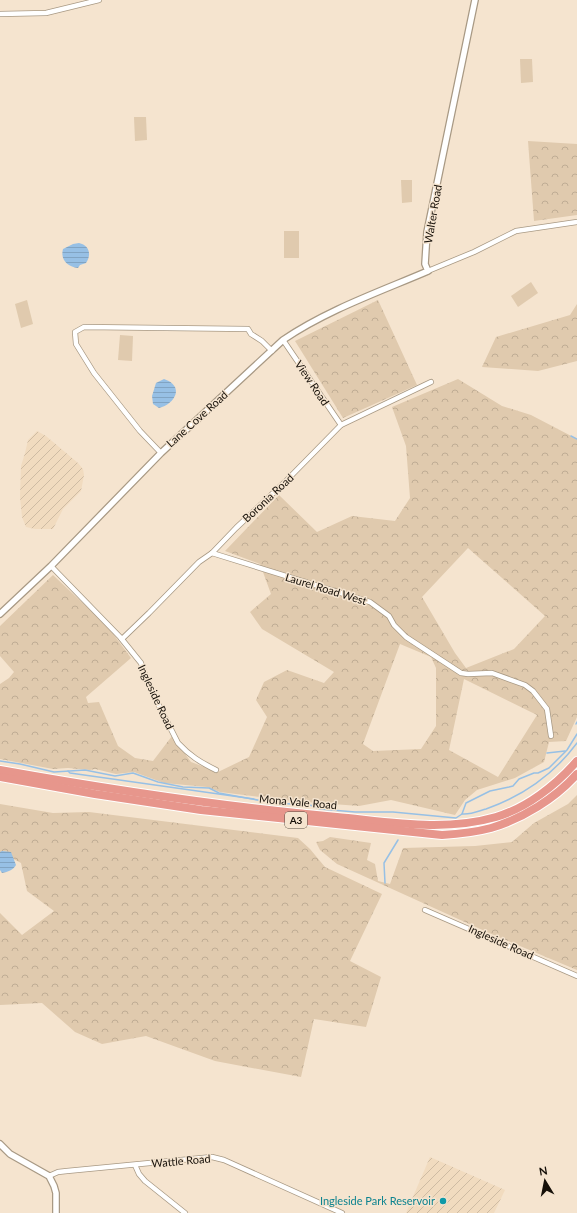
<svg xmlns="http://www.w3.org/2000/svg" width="577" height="1213" font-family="Lato,sans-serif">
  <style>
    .industrial { fill: url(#industrial-furrows) }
    .forest { fill: url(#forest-crowns); fill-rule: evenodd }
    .garden { fill: #e0caae }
    .water { fill: url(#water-rules) }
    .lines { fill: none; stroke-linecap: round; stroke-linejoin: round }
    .stream { stroke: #97c0e5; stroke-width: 1.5 }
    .minor-casing { stroke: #a89984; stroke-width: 6 }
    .tertiary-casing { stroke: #a89984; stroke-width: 8 }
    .trunk-casing { stroke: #fff; stroke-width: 10 }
    .minor { stroke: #fff; stroke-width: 4.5 }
    .tertiary { stroke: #fff; stroke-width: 5.5 }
    .trunk { stroke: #e7968c; stroke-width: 8 }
    .culture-dot { fill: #0f9aa8; stroke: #f5e4cf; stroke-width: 1.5 }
    .labels { text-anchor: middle; stroke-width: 3; stroke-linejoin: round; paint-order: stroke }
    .shield { fill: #f5e4cf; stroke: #595044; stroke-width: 1 }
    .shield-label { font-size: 10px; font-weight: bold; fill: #161009 }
    .street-label { font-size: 11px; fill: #161009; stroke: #f5e4cf }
    .culture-label { font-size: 11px; fill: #0d838f; stroke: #f5e4cf; text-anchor: end }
  </style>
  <defs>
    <pattern id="industrial-furrows" width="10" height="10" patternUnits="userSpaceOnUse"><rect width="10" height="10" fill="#f1dbbf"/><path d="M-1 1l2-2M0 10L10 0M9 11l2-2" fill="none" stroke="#cebba3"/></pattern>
    <pattern id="forest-crowns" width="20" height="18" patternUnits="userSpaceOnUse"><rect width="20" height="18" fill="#e0caae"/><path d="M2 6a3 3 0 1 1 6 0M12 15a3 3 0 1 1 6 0" fill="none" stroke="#bfac94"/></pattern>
    <pattern id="water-rules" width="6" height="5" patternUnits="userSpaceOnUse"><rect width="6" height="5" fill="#97c0e5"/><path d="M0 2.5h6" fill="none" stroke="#81a4c3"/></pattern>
  </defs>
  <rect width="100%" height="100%" fill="#f5e4cf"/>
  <g class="industrial">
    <polygon points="37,431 46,436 78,463 83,469 84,475 81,491 63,509 53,529 35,529 26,527 22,517 20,497 21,466 25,453 28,440"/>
    <polygon points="430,1157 505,1190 494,1213 406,1213"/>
  </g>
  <g class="forest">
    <polygon points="528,141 577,144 577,215 534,221"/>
    <polygon points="378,300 417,385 343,418 295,341"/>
    <polygon points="577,304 577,361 538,371 482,367 496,337 570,315"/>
    <path d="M458,379L502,406L531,415L577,439V717L566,741L549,742L544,762L515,778L477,790L465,800L455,815L391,800L359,806L292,801L220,792L207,787L164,783L134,772L116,774L95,769L90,770L68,768L53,769L0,759V684L9,678L14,672L0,656V626L53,575L108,627L131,658L86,697L88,703L99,702L118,746L135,758L153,761L172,736L191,762L218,772L249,757L267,717L256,700L264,682L287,670L324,683L334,672L262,629L250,612L271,594L260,564L225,551L279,495L317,532L352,516L395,521L410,498L406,446L392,407ZM468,548L545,616L514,649L466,668L455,653L422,597ZM400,644L431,657L436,668V726L421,749L373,751L363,744ZM464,679L537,715L498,777L449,750Z"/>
    <polygon points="577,795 577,970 489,933 337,864 320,850 316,842 323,841 330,837 371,843 367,860 375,864 378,881 390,884 403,848 475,846 512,842 534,823 568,804"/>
    <polygon points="0,804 53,813 89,812 298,838 310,849 325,867 382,894 350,961 381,977 366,1027 314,1019 301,1077 215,1061 146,1036 102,1044 75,1032 42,1003 0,1005 0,913 22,935 54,911 27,891 21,863 0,852"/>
  </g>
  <g class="garden">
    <polygon points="520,59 532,59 533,82 521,83"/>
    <polygon points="134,117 146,117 147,140 135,141"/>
    <polygon points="401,180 412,180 412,202 402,203"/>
    <rect x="284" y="231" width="15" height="27"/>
    <polygon points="531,282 538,293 518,307 511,296"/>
    <polygon points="27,300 33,324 21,328 15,304"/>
    <polygon points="120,335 133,336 132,361 118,360"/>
  </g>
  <g class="water">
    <path d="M79,243C89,245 92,254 86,263L80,265L78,268C68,267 60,260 63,249L73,244Z"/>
    <path d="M164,379C185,386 175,404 159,408L153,404L152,396L156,383Z"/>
    <path d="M2,851L11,852L16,865C13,870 8,872 2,873L0,870V852Z"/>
  </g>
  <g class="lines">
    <g class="stream">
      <polyline points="571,436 577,439"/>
      <polyline points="576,724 577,722"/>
      <polyline points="547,753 565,751"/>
      <polyline points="0,761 20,764 54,772 85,770 115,776 133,773 158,782 183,787 209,788 219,793 274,803 310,805 320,809 355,812 393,812 456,818 462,814 466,803 490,791 509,787 513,786 519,779 534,773 538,773 549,768 567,750 577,734"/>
      <polyline points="68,771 70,773 254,799"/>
      <path d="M462,814C470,815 479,811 486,809C523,796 554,774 577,743"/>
      <polyline points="385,883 384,863 398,840"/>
    </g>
    <defs>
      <g id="minor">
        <polyline points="0,14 46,13 99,0"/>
        <polyline points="428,271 474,252 516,231 577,222"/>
        <polyline points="283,340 341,425"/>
        <polyline points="161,453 140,431 94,373 76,344 75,332 84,327 248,329 251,334 262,341 272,351"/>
        <polyline points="212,553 370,602 389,616 394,625 406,637 461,673 468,674 492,673 525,685 533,691 547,709 551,736"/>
        <path d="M51,566L120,637L141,663L148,684L178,743C190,756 200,762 216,770"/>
        <polyline points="122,639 149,613 199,562 212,553 236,528 285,482 341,425 431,382"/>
        <polyline points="425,910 577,976"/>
        <polyline points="135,1165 139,1174 145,1181 185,1213"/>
        <polyline points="49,1176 58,1172 67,1171 212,1157 224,1160 342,1213"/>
      </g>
      <g id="tertiary">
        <path d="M0,614L51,566L161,453L283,340C327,310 379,292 428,271L425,264L427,232L475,0"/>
        <polyline points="0,1144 10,1154 49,1176 54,1186 56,1193 56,1213"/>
      </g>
      <g id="trunk">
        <path d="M0,770C112,790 224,807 337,817C390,822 444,832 496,817C527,808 556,785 577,761"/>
        <path d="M0,777L95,794L201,810L442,835C459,834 476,832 491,828C522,819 556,798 577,774"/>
      </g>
    </defs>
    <use href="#minor" class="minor-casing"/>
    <use href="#tertiary" class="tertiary-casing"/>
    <use href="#trunk" class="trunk-casing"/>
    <use href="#minor" class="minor"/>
    <use href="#tertiary" class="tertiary"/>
    <use href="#trunk" class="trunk"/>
  </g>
  <circle class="culture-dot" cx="443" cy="1201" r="4"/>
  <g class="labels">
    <rect class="shield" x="285" y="812" width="22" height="16" rx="3"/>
    <g class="shield-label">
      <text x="296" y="824">A3</text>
    </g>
    <g class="street-label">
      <text transform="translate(433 214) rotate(-80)" y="4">Walter Road</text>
      <text transform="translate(312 383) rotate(56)" y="4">View Road</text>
      <text transform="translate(197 419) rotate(-42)" y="4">Lane Cove Road</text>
      <text transform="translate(268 498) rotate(-43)" y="4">Boronia Road</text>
      <text transform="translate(326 589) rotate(17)" y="4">Laurel Road West</text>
      <text transform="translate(156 697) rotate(65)" y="4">Ingleside Road</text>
      <text transform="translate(298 802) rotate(5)" y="4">Mona Vale Road</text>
      <text transform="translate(501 942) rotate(24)" y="4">Ingleside Road</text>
      <text transform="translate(181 1161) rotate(-5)" y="4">Wattle Road</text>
    </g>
    <g class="culture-label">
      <text x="435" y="1205">Ingleside Park Reservoir</text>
    </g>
  </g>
  <g transform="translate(545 1181) rotate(350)" stroke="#f5e4cf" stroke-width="3" paint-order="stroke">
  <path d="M0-3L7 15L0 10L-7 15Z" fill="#161009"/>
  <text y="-6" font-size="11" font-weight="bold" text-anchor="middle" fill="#161009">N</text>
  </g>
</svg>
